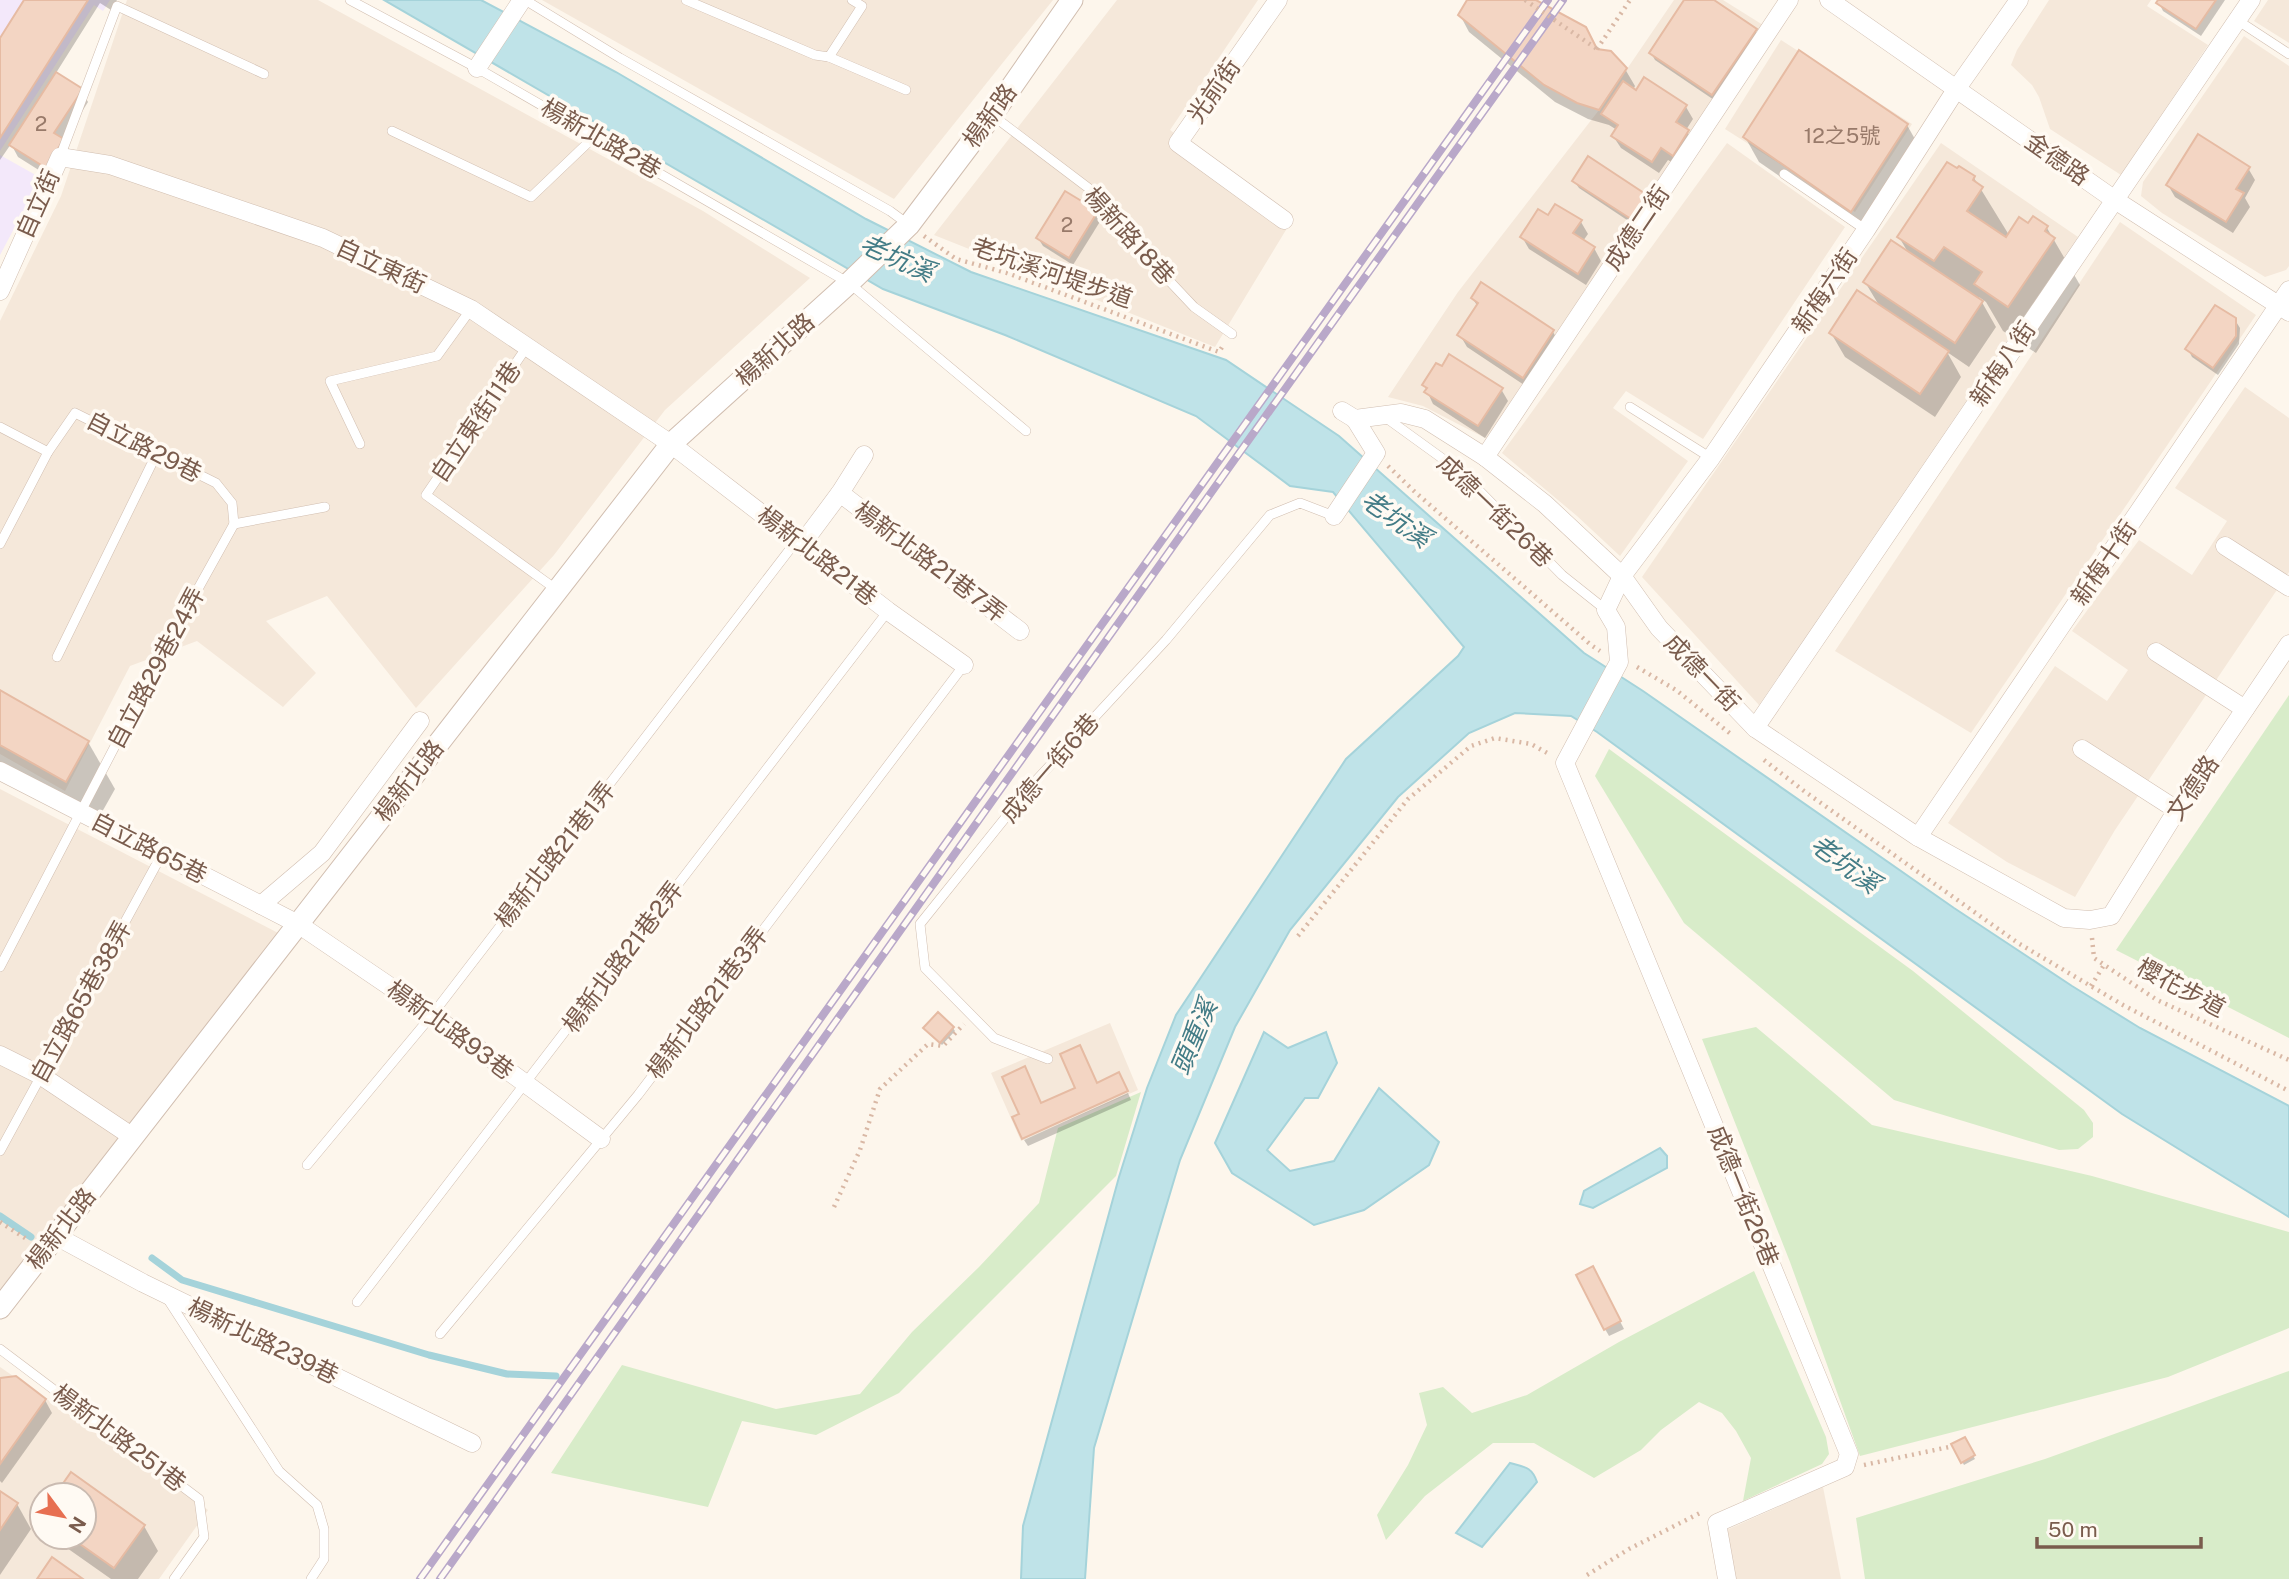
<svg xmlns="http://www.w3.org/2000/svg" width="2289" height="1579" font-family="'Public Sans','Noto Sans TC',sans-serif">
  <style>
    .residential { fill: #f5e8da; fill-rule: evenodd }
    .education { fill: #f3e8fa }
    .green { fill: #d8ecc9 }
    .water { fill: #bfe3e8; stroke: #a5d3da; stroke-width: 2 }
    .shadow { fill: #0003 }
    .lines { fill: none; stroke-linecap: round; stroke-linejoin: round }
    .stream { stroke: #a5d3da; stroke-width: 7 }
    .building { fill: #f3d5c3; stroke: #e6bba3; stroke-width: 2 }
    .service-casing { stroke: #d1beb0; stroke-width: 10 }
    .minor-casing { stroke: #d1beb0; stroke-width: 19 }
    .tertiary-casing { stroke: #d1beb0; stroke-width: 23 }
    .path { stroke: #d9b8a5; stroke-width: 4.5; stroke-dasharray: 2 5; stroke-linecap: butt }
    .service { stroke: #fff; stroke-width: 9 }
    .minor { stroke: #fff; stroke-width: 18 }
    .tertiary { stroke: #fff; stroke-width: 21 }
    .rail-casing { stroke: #b9a8c9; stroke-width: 8 }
    .rail { stroke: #fffaf3; stroke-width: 5; stroke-dasharray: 16; stroke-linecap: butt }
    .path-bridge { stroke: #d9b8a5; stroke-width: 4.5; stroke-dasharray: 2 5; stroke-linecap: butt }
    .labels { text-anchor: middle; stroke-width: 7; stroke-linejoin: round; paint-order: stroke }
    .number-label { font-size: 21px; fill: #987a6a }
    .street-label { font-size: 24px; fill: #7a5c4d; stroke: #fffaf3 }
    .water-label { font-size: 26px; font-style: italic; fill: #437c86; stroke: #fffaf3 }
  </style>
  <rect width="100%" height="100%" fill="#fdf6ec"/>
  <g class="residential">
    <polygon points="127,0 318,0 703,211 810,278 665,410 554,555 416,708 327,596 266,621 316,673 283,707 197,641 130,666 65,791 0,754 0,321 61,196"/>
    <polygon points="542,0 1053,0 894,199"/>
    <polygon points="1117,0 1258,0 1170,130 1292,220 1215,347 934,235"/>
    <polygon points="1674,0 1723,0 1763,25 1487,439 1423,406 1388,397 1458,292 1599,110"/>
    <polygon points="2049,0 2151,0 2147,6 2208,45 2121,175 2050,129 2039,97 2032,85 2011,65 2017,50"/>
    <polygon points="2268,0 2289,0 2289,43 2254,21"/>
    <polygon points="2244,36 2289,66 2289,266 2286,270 2265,277 2162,213 2141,196 2143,182"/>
    <polygon points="1781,40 1912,124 1855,212 1725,129"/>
    <polygon points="1727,143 1845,227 1703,439 1626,391 1613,408 1688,461 1620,556 1577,516 1502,453"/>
    <polygon points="1941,143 2078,237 1759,705 1642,577"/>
    <polygon points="2120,222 2256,315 1971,733 1835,651"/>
    <polygon points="2245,387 2289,418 2289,572 2115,830 2075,897 2007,862 1948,823 2055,666 2107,701 2128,670 2072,631 2139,540 2192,575 2227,521 2175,488"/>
    <polygon points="0,789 282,935 76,1198 0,1289"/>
    <polygon points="1110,1023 1138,1090 1021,1141 991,1073"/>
    <path d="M0,1367L208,1510L159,1579H0ZM42,1495H84V1537H42Z"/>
    <polygon points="1823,1487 1841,1579 1718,1579 1711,1537"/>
  </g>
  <g class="education">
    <polygon points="0,0 110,0 103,11 94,5 0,151"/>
    <polygon points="0,155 41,178 0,255"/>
  </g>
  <g class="green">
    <polygon points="2289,695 2289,1038 2116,950"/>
    <polygon points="1609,749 1913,971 2084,1110 2093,1123 2093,1137 2078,1149 2059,1150 1894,1100 1684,923 1595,776"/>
    <polygon points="1756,1027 1872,1125 2092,1176 2289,1232 2289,1328 2168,1377 1860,1456 1790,1262 1702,1039"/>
    <polygon points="1141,1092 1116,1176 899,1393 816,1435 742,1421 708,1507 551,1473 622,1365 776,1409 860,1394 912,1332 979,1267 1039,1203 1058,1128"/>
    <polygon points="1754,1271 1826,1437 1829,1454 1822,1464 1743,1501 1751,1458 1736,1431 1722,1413 1699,1402 1661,1430 1641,1450 1594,1478 1534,1443 1493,1443 1425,1496 1386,1540 1377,1515 1408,1465 1427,1425 1419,1393 1443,1387 1472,1413 1527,1395 1619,1342"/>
    <polygon points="2289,1371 2289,1579 1865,1579 1856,1518 2045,1459"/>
  </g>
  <g class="water">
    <polygon points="384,0 481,0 616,72 866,219 971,272 1226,360 1339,436 1584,653 1643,691 1954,908 2072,986 2140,1028 2289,1106 2289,1217 2122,1114 1597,732 1571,716 1515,713 1469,733 1398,797 1290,930 1235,1027 1180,1160 1094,1448 1085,1579 1021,1579 1023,1526 1119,1177 1147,1088 1176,1015 1346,759 1458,656 1464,647 1333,492 1290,486 1196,416 1005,335 883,289"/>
    <polygon points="1264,1032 1288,1048 1326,1032 1337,1063 1318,1098 1305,1098 1267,1150 1290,1171 1334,1161 1379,1088 1439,1142 1429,1165 1364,1210 1314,1225 1232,1173 1215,1143"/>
    <polygon points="1660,1148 1667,1156 1667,1168 1593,1208 1580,1204 1584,1191"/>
    <path d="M1510,1463C1525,1467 1532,1467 1537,1482L1482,1547L1456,1533Z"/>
  </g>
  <g class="shadow">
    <polygon points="26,0 117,0 111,10 100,3 56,73 81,90 88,102 63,142 53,179 18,157 11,144 0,160 0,41"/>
    <polygon points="1469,0 1531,0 1625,69 1635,86 1633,90 1686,107 1693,119 1686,130 1695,144 1680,167 1668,160 1659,173 1621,148 1613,136 1617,130 1609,125 1588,119 1555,102 1469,32 1460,15"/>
    <polygon points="1686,0 1711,0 1755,30 1760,38 1717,102 1655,60 1651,53"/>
    <polygon points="2160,0 2225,0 2201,36 2163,11 2159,3"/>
    <polygon points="1907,125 1921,150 1866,236 1759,162 1745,137"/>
    <polygon points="2248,168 2255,180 2245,198 2250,207 2233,233 2175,197 2168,185"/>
    <polygon points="1974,178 2009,235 2029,225 2033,218 2047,228 2080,285 2036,353 2003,331 1986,302 1979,297 1996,327 1969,367 1947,352 1961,377 1935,417 1845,357 1831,333 1880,307 1865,282 1909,254 1899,237"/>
    <polygon points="1574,181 1646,196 1650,204 1636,226 1579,188"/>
    <polygon points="1096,212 1101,220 1073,265 1043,246 1038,238"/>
    <polygon points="1548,218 1581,222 1588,234 1583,241 1594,248 1601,261 1586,285 1529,249 1522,237"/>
    <polygon points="1482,285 1553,332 1560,344 1530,389 1467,347 1460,335 1478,307 1473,299"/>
    <polygon points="2235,320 2240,328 2239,344 2218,375 2192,357 2188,349"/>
    <polygon points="1424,385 1501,389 1508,401 1485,438 1433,404"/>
    <polygon points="0,692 88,742 115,789 93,828 0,775"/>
    <polygon points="953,1028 955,1031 942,1045 927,1031"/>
    <polygon points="1128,1093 1131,1100 1028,1146 1024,1140"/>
    <polygon points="1597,1276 1624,1329 1609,1336 1605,1329"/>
    <polygon points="0,1380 45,1400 52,1413 2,1483 0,1481"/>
    <polygon points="1964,1439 1975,1459 1964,1465 1953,1445"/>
    <polygon points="72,1475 144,1526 158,1551 138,1579 111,1579 57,1541 55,1537 84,1537 84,1495 57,1495"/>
    <polygon points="0,1493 17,1504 31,1529 0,1575"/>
  </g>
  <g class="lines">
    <g class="stream">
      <polyline points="0,1216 31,1237"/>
      <polyline points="152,1258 182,1280 429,1355 507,1374 556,1376"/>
    </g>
  </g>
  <g class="building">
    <polygon points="24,0 88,0 0,138 0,38"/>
    <polygon points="1467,0 1536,0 1586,27 1597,49 1611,51 1627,68 1599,110 1577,103 1544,85 1458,15"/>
    <polygon points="1684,0 1714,0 1757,29 1712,95 1649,53"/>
    <polygon points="2158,0 2216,0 2196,29 2156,3"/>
    <polygon points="1799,50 1908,124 1851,212 1743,137"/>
    <polygon points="56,72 83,89 54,133 64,139 46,168 9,145"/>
    <polygon points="1644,77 1687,105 1676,122 1689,130 1673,156 1661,148 1652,162 1611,136 1618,125 1601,114 1623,81 1636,90"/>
    <polygon points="2198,134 2250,167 2236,189 2244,193 2226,222 2166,185"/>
    <polygon points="1588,156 1647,195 1631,219 1572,181"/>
    <polygon points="1947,162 1957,168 1959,166 1975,176 1973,180 1983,187 1967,211 2006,237 2019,217 2028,223 2033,216 2048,226 2045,231 2055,238 2008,307 1974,284 1982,272 1944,247 1934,261 1897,237"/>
    <polygon points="1065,191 1098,211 1069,258 1036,238"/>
    <polygon points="1555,204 1582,220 1573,233 1595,247 1578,274 1520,237 1538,209 1548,215"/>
    <polygon points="1891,240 1983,301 1955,343 1863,282"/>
    <polygon points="1481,282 1554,330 1523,378 1457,335 1478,303 1471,298"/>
    <polygon points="1857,290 1949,351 1920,394 1829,333"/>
    <polygon points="2215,305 2236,318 2236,336 2213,368 2185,349"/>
    <polygon points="1449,354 1503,388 1478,426 1424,392 1427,388 1422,385 1436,363 1442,366"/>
    <polygon points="0,690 89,741 66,782 0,745"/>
    <polygon points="938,1012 954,1027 940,1043 923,1028"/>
    <polygon points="1080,1045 1097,1083 1119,1072 1128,1091 1022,1139 1012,1117 1019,1114 1002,1077 1025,1066 1041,1103 1075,1088 1060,1054"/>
    <polygon points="1593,1266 1621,1321 1604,1330 1576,1275"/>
    <polygon points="16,1376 46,1399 0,1464 0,1378"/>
    <polygon points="1965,1437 1975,1455 1961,1463 1951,1444"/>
    <polygon points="71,1472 145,1525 114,1568 70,1537 84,1537 84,1495 55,1495"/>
    <polygon points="0,1491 18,1503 0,1530"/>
    <polygon points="52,1557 83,1579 37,1579"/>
  </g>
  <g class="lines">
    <defs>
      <g id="service">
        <polyline points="350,0 477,68 849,283 1026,431"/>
        <polyline points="525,0 620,58 890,211 909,225"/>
        <polyline points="686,0 815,55 829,57 862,6 852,0"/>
        <polyline points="2237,20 2289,54"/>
        <polyline points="829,57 906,90"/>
        <polyline points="992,115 1095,193 1110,218 1194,307 1232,334"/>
        <polyline points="392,131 531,197 595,136"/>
        <polyline points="60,157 117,6 264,74"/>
        <polyline points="1784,174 1866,230"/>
        <polyline points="526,348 426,495 557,590"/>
        <polyline points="1630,407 1711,458"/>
        <polyline points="1385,417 1461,472 1562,575 1606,610"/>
        <polyline points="0,427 48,452 75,413 216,483 232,503 234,524 325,507"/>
        <polyline points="360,444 330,381 437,356 471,309"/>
        <polyline points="0,544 48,452"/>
        <polyline points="57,657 157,453"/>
        <polyline points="0,967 179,623 234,524"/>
        <polyline points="1048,1059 994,1038 925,968 920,924 1030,787 1166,640 1270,515 1300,503 1334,516"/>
        <polyline points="0,1151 162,854"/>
        <polyline points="307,1165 432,1015 797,540"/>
        <polyline points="167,1298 279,1471 317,1505 324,1529 324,1559 311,1579"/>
        <polyline points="357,1302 888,611"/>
        <polyline points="440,1334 638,1095 964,665"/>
        <polyline points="0,1349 199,1499 204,1537 174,1579"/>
      </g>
      <g id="minor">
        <polyline points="1278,0 1178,143 1284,220"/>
        <polyline points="1829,0 2115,200 2289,312"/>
        <polyline points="477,68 522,0"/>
        <polyline points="0,291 60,157 110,165 323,238 471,309 671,444 888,611 964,665"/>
        <polyline points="1342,411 1355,419 1401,413 1425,419 1485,457 1545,504 1622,576 1659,628 1755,728 1918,837 2064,918 2090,920 2111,916 2177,810 2289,644"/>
        <polyline points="1485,457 1789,0"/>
        <polyline points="840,493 1020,631"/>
        <polyline points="1334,516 1376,453 1355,419"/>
        <polyline points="802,544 840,493 864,455"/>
        <polyline points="2225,546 2289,587"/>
        <polyline points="2156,652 2245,709"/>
        <polyline points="1755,728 2251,0"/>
        <polyline points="2082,749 2177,810"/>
        <polyline points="0,771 298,924 432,1015 601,1139"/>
        <polyline points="1918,837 2289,290"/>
        <polyline points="261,905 322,853 420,721"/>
        <polyline points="0,1055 40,1075 133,1137"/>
        <polyline points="56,1236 143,1283 472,1443"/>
        <polyline points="1727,1579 1717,1523 1845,1467 1849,1454 1565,763 1619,662 1616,627 1606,610 1622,576 1711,458 1866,230 1957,88 2019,0"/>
      </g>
      <polyline id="tertiary" points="0,1308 671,444 849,283 909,225 992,115 1072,0"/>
    </defs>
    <use href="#service" class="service-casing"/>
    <use href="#minor" class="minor-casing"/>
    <use href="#tertiary" class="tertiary-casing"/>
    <g class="path">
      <polyline points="1597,49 1630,0"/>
      <polyline points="924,236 956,259 1007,273 1219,352 1224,344"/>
      <polyline points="1388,466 1415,492 1591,645 1600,651"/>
      <polyline points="1637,667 1676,690 1732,735"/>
      <polyline points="1764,760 1804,791 2018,943 2123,1005 2289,1091"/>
      <polyline points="1298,936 1408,799 1471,746 1495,738 1531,744 1549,754"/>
      <polyline points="2092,938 2094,958 2157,1000 2289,1060"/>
      <polyline points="2091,986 2104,965"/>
      <polyline points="834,1207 860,1150 880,1089 928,1044 943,1046 964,1024"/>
      <polyline points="0,1222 28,1240"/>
      <polyline points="1864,1465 1949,1447"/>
      <polyline points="1587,1575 1629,1549 1700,1513"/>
    </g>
    <use href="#service" class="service"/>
    <use href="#minor" class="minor"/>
    <use href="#tertiary" class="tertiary"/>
    <defs>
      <g id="rail">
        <polyline points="420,1579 1548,0"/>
        <polyline points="440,1579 1225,473 1563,0"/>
      </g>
    </defs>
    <use href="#rail" class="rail-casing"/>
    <use href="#rail" class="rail"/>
    <polyline class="path-bridge" points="1525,0 1597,49"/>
  </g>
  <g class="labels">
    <g class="number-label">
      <text x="41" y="131">2</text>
      <text x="1842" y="143">12之5號</text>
      <text x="1067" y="232">2</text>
    </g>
    <g class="street-label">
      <text transform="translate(1214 91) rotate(-55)" y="8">光前街</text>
      <text transform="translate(990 116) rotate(-54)" y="8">楊新路</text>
      <text transform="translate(601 139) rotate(30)" y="8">楊新北路2巷</text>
      <text transform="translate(2057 159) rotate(35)" y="8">金德路</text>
      <text transform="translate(38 204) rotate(-66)" y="8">自立街</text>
      <text transform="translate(1637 228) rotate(-56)" y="8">成德二街</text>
      <text transform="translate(1129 236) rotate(48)" y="8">楊新路18巷</text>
      <text transform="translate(381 266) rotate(25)" y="8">自立東街</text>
      <text transform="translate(1052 273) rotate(19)" y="8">老坑溪河堤步道</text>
      <text transform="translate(1825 291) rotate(-56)" y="8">新梅六街</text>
      <text transform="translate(775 350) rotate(-42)" y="8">楊新北路</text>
      <text transform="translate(2003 364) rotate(-56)" y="8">新梅八街</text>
      <text transform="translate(476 422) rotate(-56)" y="8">自立東街11巷</text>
      <text transform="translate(144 447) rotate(27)" y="8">自立路29巷</text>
      <text transform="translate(1495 511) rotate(44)" y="8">成德一街26巷</text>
      <text transform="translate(817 556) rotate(38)" y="8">楊新北路21巷</text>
      <text transform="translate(930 562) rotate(37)" y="8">楊新北路21巷7弄</text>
      <text transform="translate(2104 563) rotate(-56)" y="8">新梅十街</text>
      <text transform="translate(156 668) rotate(-62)" y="8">自立路29巷24弄</text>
      <text transform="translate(1702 673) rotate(46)" y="8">成德一街</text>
      <text transform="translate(1050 768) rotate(-49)" y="8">成德一街6巷</text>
      <text transform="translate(409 781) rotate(-52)" y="8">楊新北路</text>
      <text transform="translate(2193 788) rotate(-56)" y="8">文德路</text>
      <text transform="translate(149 848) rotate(27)" y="8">自立路65巷</text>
      <text transform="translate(555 855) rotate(-52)" y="8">楊新北路21巷1弄</text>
      <text transform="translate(623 957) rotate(-53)" y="8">楊新北路21巷2弄</text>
      <text transform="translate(2181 988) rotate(28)" y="8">櫻花步道</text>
      <text transform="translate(81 1002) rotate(-61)" y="8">自立路65巷38弄</text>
      <text transform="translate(707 1003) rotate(-53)" y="8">楊新北路21巷3弄</text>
      <text transform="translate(450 1030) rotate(36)" y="8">楊新北路93巷</text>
      <text transform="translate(1743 1196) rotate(68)" y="8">成德一街26巷</text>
      <text transform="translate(61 1229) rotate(-52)" y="8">楊新北路</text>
      <text transform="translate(263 1341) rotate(26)" y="8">楊新北路239巷</text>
      <text transform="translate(119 1438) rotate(37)" y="8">楊新北路251巷</text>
    </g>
    <g class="water-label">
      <text transform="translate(897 258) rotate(24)" y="9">老坑溪</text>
      <text transform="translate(1396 519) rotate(35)" y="9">老坑溪</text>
      <text transform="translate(1845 864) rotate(36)" y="9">老坑溪</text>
      <text transform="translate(1194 1037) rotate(-67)" y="9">頭重溪</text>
    </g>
  </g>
  <g transform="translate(63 1516) rotate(122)"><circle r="33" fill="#fffaf3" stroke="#cabbb1" stroke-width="2"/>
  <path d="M0-5L12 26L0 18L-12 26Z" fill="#e76f51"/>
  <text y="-10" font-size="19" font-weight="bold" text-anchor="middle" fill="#7a5c4d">N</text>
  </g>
  <path d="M2037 1537v10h164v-10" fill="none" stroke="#7a5c4d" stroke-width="3.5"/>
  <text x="2048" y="1537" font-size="21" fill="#7a5c4d" stroke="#fffaf3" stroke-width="5" paint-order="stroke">50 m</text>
</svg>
